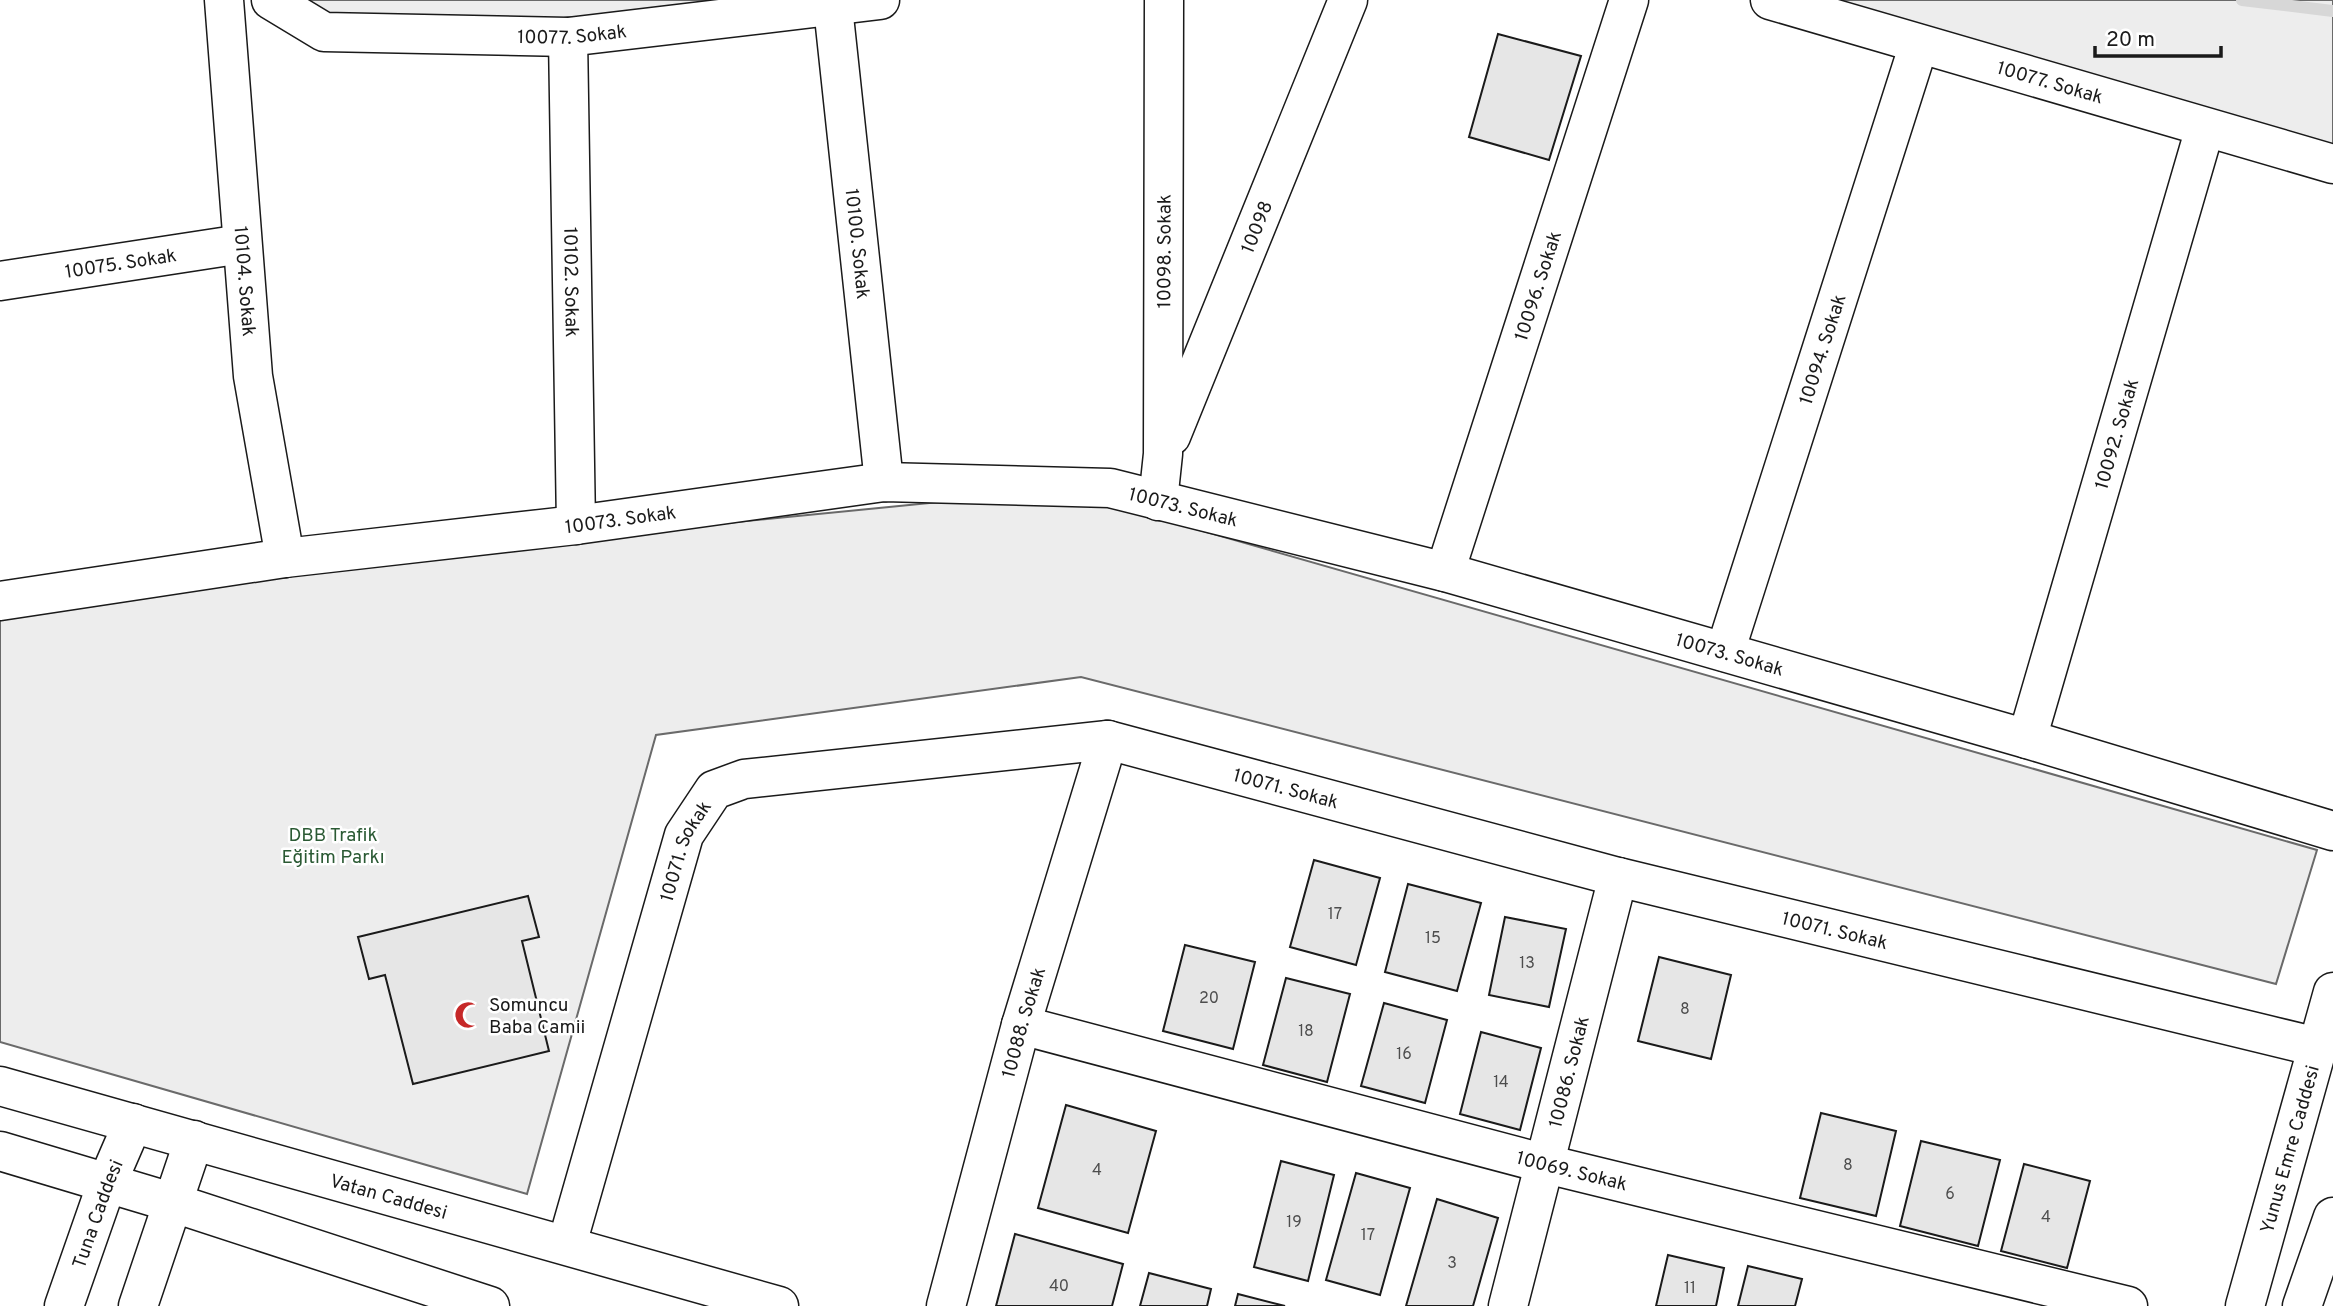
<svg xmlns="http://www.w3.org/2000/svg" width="2333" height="1306" font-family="Overpass,sans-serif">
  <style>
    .built { fill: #ededed; stroke: #6a6a6a; stroke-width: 2 }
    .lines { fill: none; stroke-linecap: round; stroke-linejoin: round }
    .stream { stroke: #d7d7d7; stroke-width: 12 }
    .building { fill: #e6e6e6; stroke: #1a1a1a; stroke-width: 2 }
    .street-casing { stroke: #1a1a1a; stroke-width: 41 }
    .secondary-casing { stroke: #1a1a1a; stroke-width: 41 }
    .street { stroke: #fff; stroke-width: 38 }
    .secondary { stroke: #fff; stroke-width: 38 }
    .labels { text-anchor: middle; stroke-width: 5; stroke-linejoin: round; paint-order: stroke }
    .number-label { font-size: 16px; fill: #4d4d4d }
    .street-label { font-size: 19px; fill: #1a1a1a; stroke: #fff }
    .park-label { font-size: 19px; fill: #2b5a34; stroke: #fff }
    .poi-label { font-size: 19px; fill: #1a1a1a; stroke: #fff; text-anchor: start }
  </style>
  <rect width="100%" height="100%" fill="#fff"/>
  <g class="built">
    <polygon points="271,0 880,0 324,32"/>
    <polygon points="1770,0 2333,0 2333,164"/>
    <polygon points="1042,492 1161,519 2317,850 2276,984 1081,677 656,735 527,1194 0,1042 0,612 278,567"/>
  </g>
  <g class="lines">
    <polyline class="stream" points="2242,0 2333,11"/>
  </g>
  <g class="building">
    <polygon points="1498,34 1581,56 1549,160 1469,137"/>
    <polygon points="1314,860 1380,878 1356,965 1290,947"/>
    <polygon points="1408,884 1481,903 1457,991 1385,972"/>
    <polygon points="528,896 539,937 522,941 549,1051 413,1084 385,975 369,979 358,937"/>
    <polygon points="1505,917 1566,929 1549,1007 1489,995"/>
    <polygon points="1185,945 1255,962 1233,1049 1163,1031"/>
    <polygon points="1659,957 1731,975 1711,1059 1638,1041"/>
    <polygon points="1286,978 1350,994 1327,1082 1263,1065"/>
    <polygon points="1384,1003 1447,1020 1425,1103 1361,1086"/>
    <polygon points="1481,1032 1541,1048 1520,1130 1460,1114"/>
    <polygon points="1066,1105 1156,1131 1128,1233 1038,1208"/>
    <polygon points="1821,1113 1896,1131 1876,1216 1800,1198"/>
    <polygon points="1921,1141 2000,1160 1978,1246 1900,1226"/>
    <polygon points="1281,1161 1334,1175 1308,1281 1254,1267"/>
    <polygon points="2024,1164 2090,1181 2067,1268 2001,1251"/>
    <polygon points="1356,1173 1410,1188 1380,1295 1326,1280"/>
    <polygon points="1437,1199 1498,1218 1473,1306 1406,1306"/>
    <polygon points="1015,1234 1123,1264 1112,1306 996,1306"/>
    <polygon points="1668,1255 1724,1268 1716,1306 1656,1306"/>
    <polygon points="1748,1266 1802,1279 1795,1306 1738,1306"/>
    <polygon points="1149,1273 1211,1289 1207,1306 1140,1306"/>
    <polygon points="1238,1294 1285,1306 1235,1306"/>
  </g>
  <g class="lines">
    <defs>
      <g id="street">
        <path id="s1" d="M271,0L324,32L568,37L880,0"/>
        <path id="s2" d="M1770,0L2333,164"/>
        <path id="s3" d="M833,7L884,482"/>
        <path id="s4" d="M568,37L576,525"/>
        <path id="s5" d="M0,281L242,244"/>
        <path id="s6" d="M1171,436L1348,0"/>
        <path id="s7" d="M1158,501L1163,454L1164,0"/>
        <path id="s8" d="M1445,572L1629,0"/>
        <path id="s9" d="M0,601L285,558L576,525L884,482L1110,488L1445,572L2027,739L2333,831"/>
        <path id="s10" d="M1725,652L1919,44"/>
        <path id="s11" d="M2027,739L2205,128"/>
        <path id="s12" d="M1021,1025L1546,1164L2128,1306"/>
        <path id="s13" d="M567,1244L684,835L714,790L744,779L1108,740L1618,877L2317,1047"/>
        <path id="s14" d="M946,1306L1021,1025L1108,740"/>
        <path id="s15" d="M1508,1306L1618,877"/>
      </g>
      <g id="secondary">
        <path id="s16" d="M224,0L253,376L285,558"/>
        <path id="s17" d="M0,1086L779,1306"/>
        <polyline points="0,1151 174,1203 490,1306"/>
        <path id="s18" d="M64,1306L107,1183L133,1123"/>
        <polyline points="138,1306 194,1140"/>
        <path id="s19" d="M2245,1306L2333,992"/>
        <polyline points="2302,1306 2333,1217"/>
      </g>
    </defs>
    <use href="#street" class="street-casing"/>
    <use href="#secondary" class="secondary-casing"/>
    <use href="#street" class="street"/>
    <use href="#secondary" class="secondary"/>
  </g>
  <defs>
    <symbol id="mosque-bare" viewBox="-9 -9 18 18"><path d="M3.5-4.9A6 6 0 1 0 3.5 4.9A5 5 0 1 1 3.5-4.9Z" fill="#c62828" stroke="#fff" stroke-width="2.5" paint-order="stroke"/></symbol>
  </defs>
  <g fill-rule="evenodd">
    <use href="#mosque-bare" x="449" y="996" width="38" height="38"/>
  </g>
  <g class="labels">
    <g class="number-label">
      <text x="1335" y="919">17</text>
      <text x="1433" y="943">15</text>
      <text x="1527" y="968">13</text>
      <text x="1209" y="1003">20</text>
      <text x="1685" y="1014">8</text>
      <text x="1306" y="1036">18</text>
      <text x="1404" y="1059">16</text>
      <text x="1501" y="1087">14</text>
      <text x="1848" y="1170">8</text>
      <text x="1097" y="1175">4</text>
      <text x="1950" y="1199">6</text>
      <text x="2046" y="1222">4</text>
      <text x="1294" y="1227">19</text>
      <text x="1368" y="1240">17</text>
      <text x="1452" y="1268">3</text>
      <text x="1059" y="1291">40</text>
      <text x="1690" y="1293">11</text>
    </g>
    <g class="street-label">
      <text dy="7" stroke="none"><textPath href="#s1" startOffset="310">10077. Sokak</textPath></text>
      <text dy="7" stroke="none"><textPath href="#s2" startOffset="292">10077. Sokak</textPath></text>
      <text dy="7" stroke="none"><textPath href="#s6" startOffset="226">10098</textPath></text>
      <text dy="7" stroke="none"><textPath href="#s3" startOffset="238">10100. Sokak</textPath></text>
      <text dy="7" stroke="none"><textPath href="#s7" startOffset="250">10098. Sokak</textPath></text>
      <text dy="7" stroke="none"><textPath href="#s5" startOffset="122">10075. Sokak</textPath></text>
      <text dy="7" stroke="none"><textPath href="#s16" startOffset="282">10104. Sokak</textPath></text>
      <text dy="7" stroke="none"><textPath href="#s4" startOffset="245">10102. Sokak</textPath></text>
      <text dy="7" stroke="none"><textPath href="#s8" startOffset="301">10096. Sokak</textPath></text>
      <text dy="7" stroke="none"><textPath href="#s10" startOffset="318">10094. Sokak</textPath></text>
      <text dy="7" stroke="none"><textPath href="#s11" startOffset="318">10092. Sokak</textPath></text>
      <text dy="7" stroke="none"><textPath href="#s9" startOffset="1194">10073. Sokak</textPath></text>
      <text dy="7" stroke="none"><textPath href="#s9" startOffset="626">10073. Sokak</textPath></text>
      <text dy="7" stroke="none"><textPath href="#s9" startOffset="1760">10073. Sokak</textPath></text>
      <text dy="7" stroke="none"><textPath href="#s13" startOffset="1062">10071. Sokak</textPath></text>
      <text dy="7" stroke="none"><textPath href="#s13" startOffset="411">10071. Sokak</textPath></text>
      <text dy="7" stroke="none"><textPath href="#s13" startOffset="1629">10071. Sokak</textPath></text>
      <text dy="7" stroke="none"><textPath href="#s14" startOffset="294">10088. Sokak</textPath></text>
      <text dy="7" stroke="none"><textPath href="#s15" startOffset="242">10086. Sokak</textPath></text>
      <text dy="7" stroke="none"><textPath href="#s19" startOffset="163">Yunus Emre Caddesi</textPath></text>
      <text dy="7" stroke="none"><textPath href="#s12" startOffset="570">10069. Sokak</textPath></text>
      <text dy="7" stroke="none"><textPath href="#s17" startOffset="404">Vatan Caddesi</textPath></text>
      <text dy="7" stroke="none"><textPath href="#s18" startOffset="98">Tuna Caddesi</textPath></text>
    </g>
    <g class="park-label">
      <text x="333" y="841">DBB Trafik<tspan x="333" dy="22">Eğitim Parkı</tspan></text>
    </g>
    <g class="poi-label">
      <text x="489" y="1011">Somuncu<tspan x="489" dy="22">Baba Camii</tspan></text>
    </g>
  </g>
  <path d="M2095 46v10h126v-10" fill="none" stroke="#1a1a1a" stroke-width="3.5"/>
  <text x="2106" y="46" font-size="21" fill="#1a1a1a" stroke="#ffffff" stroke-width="5" paint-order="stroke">20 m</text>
</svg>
